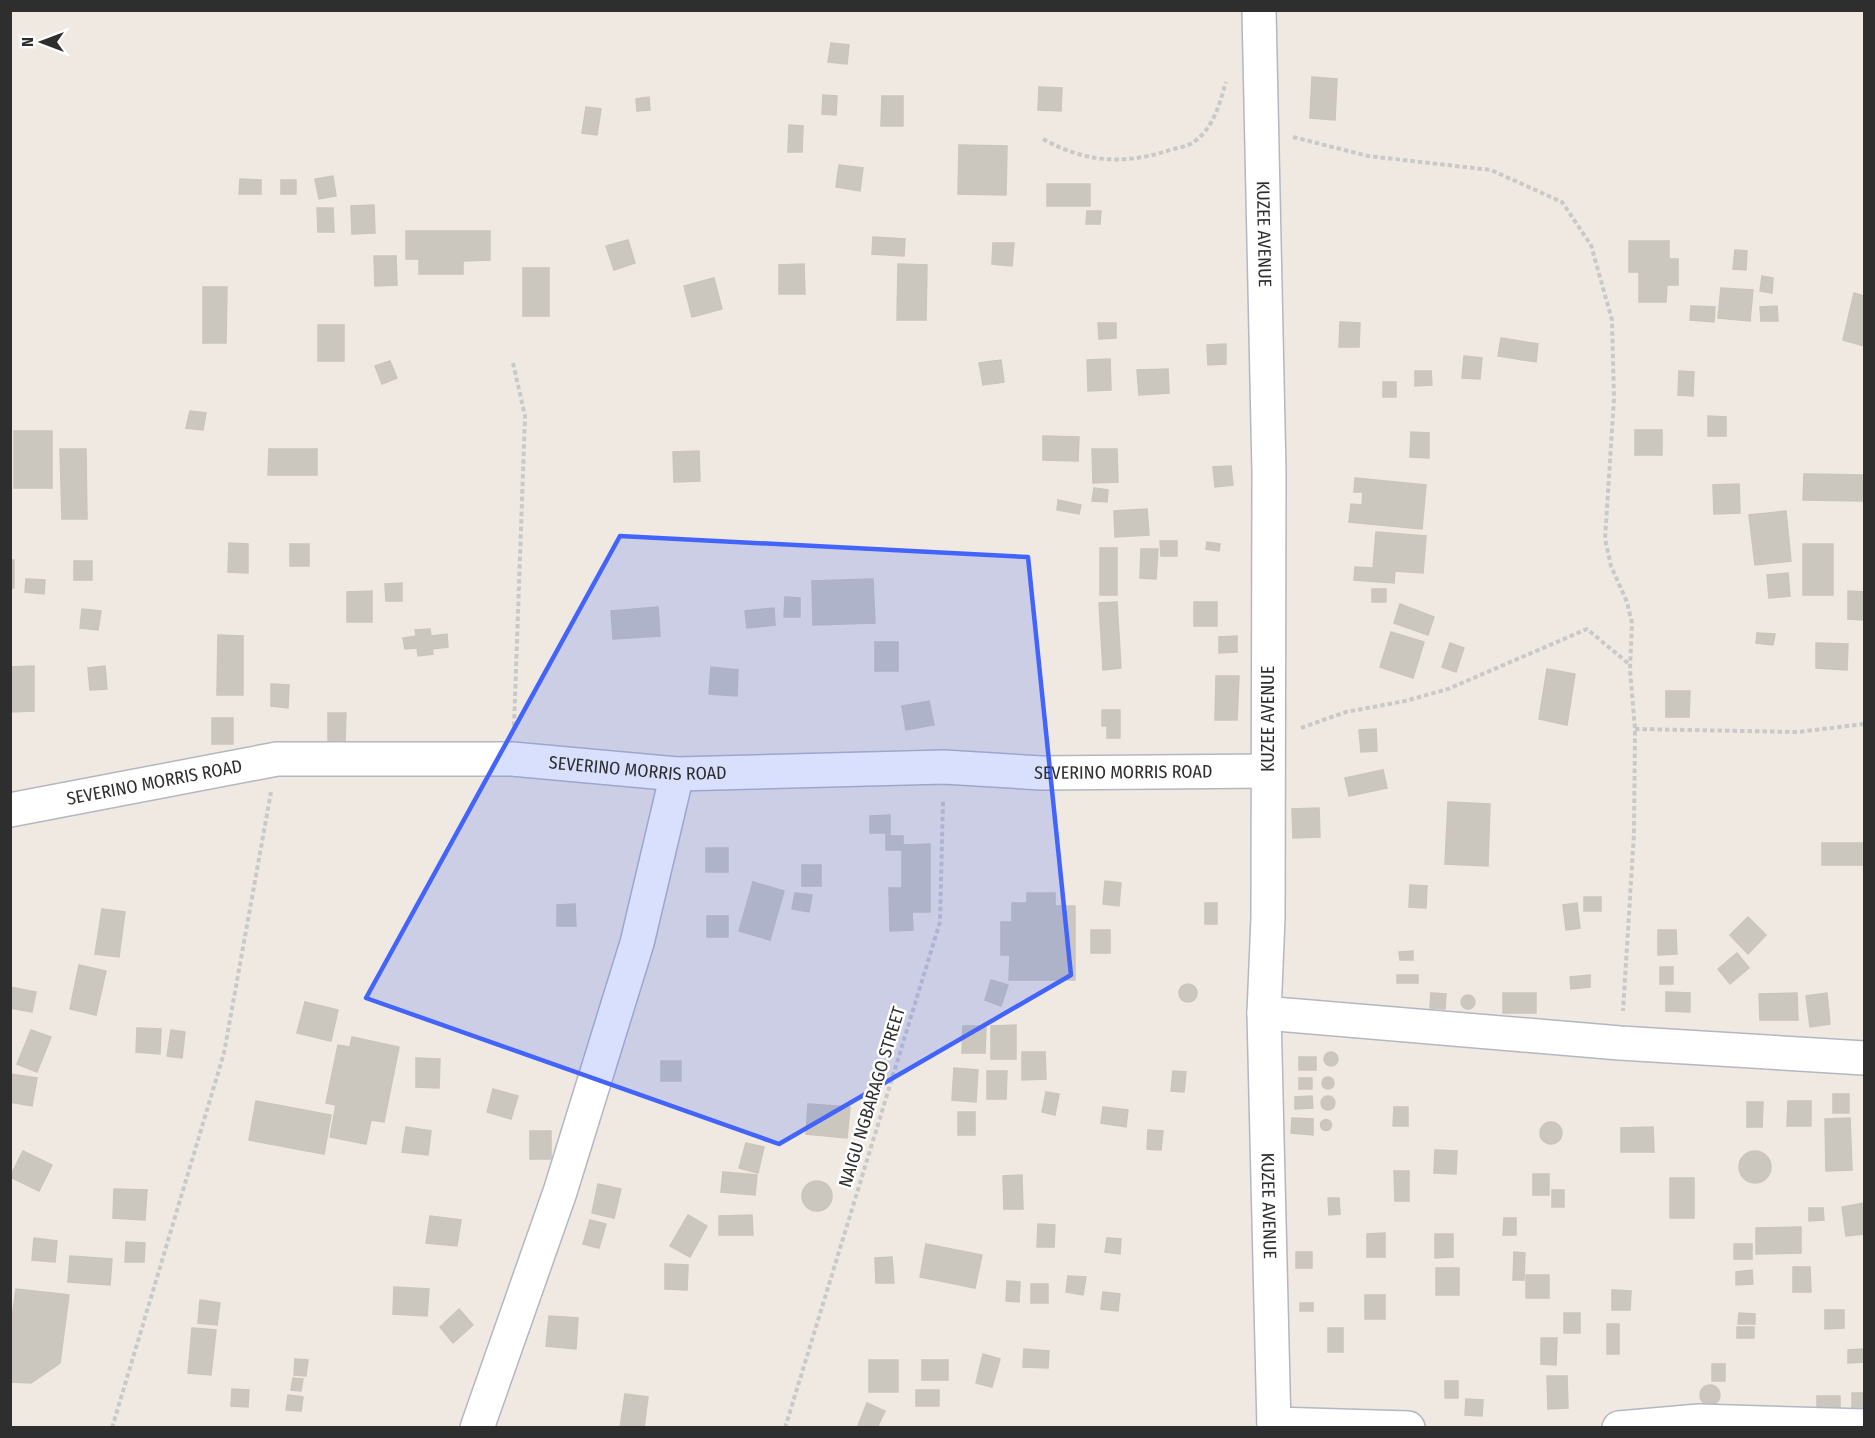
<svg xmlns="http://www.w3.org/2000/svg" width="1875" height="1438" font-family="'Fira Sans Condensed',sans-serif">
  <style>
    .building { fill: #cbc7bf; stroke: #cbc5ba; stroke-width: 1.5 }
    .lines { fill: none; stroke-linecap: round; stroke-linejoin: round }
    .minor-casing { stroke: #b4b7c1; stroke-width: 36 }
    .path { stroke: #c9c9c9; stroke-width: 4; stroke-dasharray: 4.5 3; stroke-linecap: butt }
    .minor { stroke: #fff; stroke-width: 33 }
    .marked { fill: #4264fb; fill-opacity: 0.2; stroke: #4264fb; stroke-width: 4.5; stroke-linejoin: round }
    .labels { text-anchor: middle; stroke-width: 5; stroke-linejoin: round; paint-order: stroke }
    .street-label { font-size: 18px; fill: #2e2e2e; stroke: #fff }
  </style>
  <rect width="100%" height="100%" fill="#efe9e1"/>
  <g class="building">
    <polygon points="831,43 849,45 847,64 828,62"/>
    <polygon points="1312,77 1337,79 1335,120 1310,118"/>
    <polygon points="1039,87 1062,88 1061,111 1038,110"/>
    <polygon points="823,95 837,96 836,115 822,114"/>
    <polygon points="882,96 903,96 903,126 881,126"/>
    <polygon points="649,97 650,110 637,111 636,99"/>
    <polygon points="586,107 601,109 597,135 582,133"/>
    <polygon points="789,125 803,126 802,152 788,152"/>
    <polygon points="959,145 1007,146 1006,195 958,194"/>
    <polygon points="839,165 863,168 860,191 836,187"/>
    <polygon points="333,176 336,196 319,199 315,179"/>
    <polygon points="240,179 261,180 261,194 239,194"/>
    <rect x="281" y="180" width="15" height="14"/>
    <rect x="1047" y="184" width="43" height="22"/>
    <polygon points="374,205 375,233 352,234 351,206"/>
    <polygon points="317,208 333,208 334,232 318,232"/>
    <polygon points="1087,211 1101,211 1100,224 1086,224"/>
    <polygon points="406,231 490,231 490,260 463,261 463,274 419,274 419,259 406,259"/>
    <polygon points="873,237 905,239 904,256 872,254"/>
    <polygon points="628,240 635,263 614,270 606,246"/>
    <polygon points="1629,241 1669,241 1669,259 1678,259 1678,285 1667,285 1666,302 1639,302 1639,272 1629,272"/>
    <polygon points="993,243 1014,243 1012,266 992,264"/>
    <polygon points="1735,250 1747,251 1746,270 1733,269"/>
    <polygon points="374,256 396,256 397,285 375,286"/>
    <polygon points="804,264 805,294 779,294 779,265"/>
    <polygon points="898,264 927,265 926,320 897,320"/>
    <rect x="523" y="268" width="26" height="48"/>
    <polygon points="1762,276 1773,278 1772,293 1760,291"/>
    <polygon points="714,278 722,309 692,317 684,286"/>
    <polygon points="203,287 227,287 226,343 203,343"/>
    <polygon points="1721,288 1753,290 1750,321 1718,318"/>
    <polygon points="1854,293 1864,296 1864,346 1843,340"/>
    <polygon points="1691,306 1715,307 1714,322 1690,320"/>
    <polygon points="1777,306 1778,321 1761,321 1760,307"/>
    <polygon points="1340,322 1360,323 1359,347 1339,347"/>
    <polygon points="1098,323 1116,323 1116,338 1099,339"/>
    <rect x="318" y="325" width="26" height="36"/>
    <polygon points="1501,338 1538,344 1536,362 1498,356"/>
    <polygon points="1226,344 1226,364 1208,365 1207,345"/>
    <polygon points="1464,356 1482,358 1480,379 1462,378"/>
    <polygon points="1110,359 1111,390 1088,391 1087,360"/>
    <polygon points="1001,360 1004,382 983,385 979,363"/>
    <polygon points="390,361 397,378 382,384 375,366"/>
    <polygon points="1168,369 1169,393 1139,395 1137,370"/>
    <polygon points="1415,371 1431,371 1432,385 1415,386"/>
    <polygon points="1679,371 1694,372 1693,396 1678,395"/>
    <rect x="1383" y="382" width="13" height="15"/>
    <polygon points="190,411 206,413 203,430 186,428"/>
    <polygon points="1708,416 1726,417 1726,436 1708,436"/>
    <rect x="1635" y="430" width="27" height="25"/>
    <rect x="14" y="431" width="38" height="57"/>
    <polygon points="1411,432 1429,433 1429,458 1410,457"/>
    <polygon points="1043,436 1079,437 1078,461 1043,460"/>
    <polygon points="60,449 86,449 87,519 62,519"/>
    <polygon points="269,449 317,449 317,475 268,475"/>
    <polygon points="1092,449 1117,449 1118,482 1093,483"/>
    <polygon points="699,451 700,481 674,482 673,452"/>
    <polygon points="1231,466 1233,485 1215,487 1213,467"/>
    <polygon points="1804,474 1864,475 1864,501 1803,500"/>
    <polygon points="1355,478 1426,485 1422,529 1349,522 1351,504 1362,505 1363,492 1354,492"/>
    <polygon points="1739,484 1740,513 1714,514 1713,485"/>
    <polygon points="1094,488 1108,490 1107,502 1092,501"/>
    <polygon points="1058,500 1081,505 1079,514 1057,510"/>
    <polygon points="1147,509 1149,535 1115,537 1114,511"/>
    <polygon points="1786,511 1791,561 1755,565 1749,515"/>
    <polygon points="1376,532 1426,536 1423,573 1395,571 1394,583 1354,580 1355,567 1373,568"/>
    <polygon points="1160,541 1177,541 1177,556 1161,556"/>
    <polygon points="1207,542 1220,544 1219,551 1206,549"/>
    <polygon points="229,543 248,544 248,573 228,572"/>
    <rect x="290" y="544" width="19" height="22"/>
    <rect x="1803" y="544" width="30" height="51"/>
    <rect x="1100" y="548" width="17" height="47"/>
    <polygon points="1141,549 1158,549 1156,579 1140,578"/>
    <rect x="10" y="560" width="4" height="28"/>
    <rect x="74" y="561" width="18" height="19"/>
    <polygon points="1788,573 1790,596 1769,598 1767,575"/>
    <polygon points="26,579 45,580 44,594 25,592"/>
    <polygon points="873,579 875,623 813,625 812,581"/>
    <polygon points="402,583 402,601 386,601 385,584"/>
    <rect x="1372" y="589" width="14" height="13"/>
    <polygon points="372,591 372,622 347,622 347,592"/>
    <polygon points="1848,591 1864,592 1864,620 1848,619"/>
    <polygon points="785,597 800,598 800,617 784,617"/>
    <polygon points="1117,602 1121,668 1103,670 1099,603"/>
    <rect x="1194" y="602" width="23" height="24"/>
    <polygon points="1400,604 1434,617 1428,635 1394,623"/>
    <polygon points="658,607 660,636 613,639 611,611"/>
    <polygon points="774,608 775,625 747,628 745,611"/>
    <polygon points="82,609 101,611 98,630 80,628"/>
    <polygon points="430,629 431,636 447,634 448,647 432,649 433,654 418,656 417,648 405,649 403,638 416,636 415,630"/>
    <polygon points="1391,632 1424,642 1413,678 1380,667"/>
    <polygon points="1757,633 1775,634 1773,645 1756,643"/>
    <polygon points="218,635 243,636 243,695 217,695"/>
    <polygon points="1237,636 1237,652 1219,653 1219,637"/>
    <rect x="875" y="642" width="23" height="29"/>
    <polygon points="1450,643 1464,648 1456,672 1442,667"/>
    <polygon points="1816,643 1848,644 1847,670 1816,668"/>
    <polygon points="34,666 34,711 10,712 10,667"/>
    <polygon points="105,666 107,689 90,690 88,668"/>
    <polygon points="711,667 738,670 737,696 709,694"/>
    <polygon points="1547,669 1575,674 1567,725 1539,719"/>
    <polygon points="1216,676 1239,676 1237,720 1215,720"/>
    <polygon points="271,684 289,685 288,708 271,706"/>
    <polygon points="1666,691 1690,691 1689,717 1666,717"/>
    <polygon points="929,701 934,725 906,730 902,706"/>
    <polygon points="1102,710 1120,710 1120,738 1107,738 1107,726 1102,726"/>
    <polygon points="328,713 346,713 345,742 328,742"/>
    <rect x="212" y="718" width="21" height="26"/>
    <polygon points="1376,729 1377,751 1361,752 1359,730"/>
    <polygon points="1383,770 1387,788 1349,796 1345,778"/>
    <polygon points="1448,802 1490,804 1488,866 1445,864"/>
    <polygon points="1319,808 1320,837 1293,838 1292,809"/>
    <polygon points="890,815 890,836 903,836 903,845 930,844 930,912 912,912 913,930 890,931 889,888 902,888 902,850 886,850 886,833 870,833 870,816"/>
    <rect x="1822" y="843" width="40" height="22"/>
    <rect x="706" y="848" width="22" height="24"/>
    <rect x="802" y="865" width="19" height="21"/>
    <polygon points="1105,881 1121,883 1119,906 1103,904"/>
    <polygon points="753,882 784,891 770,940 739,931"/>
    <polygon points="1410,885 1427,886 1426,908 1409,907"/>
    <polygon points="795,893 812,895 809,912 792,909"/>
    <polygon points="1027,893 1055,893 1055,906 1075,906 1075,980 1009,980 1010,955 1001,955 1001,922 1012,922 1012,903 1027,903"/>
    <rect x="1584" y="897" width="17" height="14"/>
    <rect x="1205" y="903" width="12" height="21"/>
    <polygon points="1577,903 1580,928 1566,930 1563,905"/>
    <polygon points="575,904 576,926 557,926 557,905"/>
    <polygon points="102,909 125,912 119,957 95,954"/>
    <rect x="707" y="916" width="21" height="21"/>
    <polygon points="1748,917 1766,935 1748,954 1730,935"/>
    <rect x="1091" y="930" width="19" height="23"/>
    <polygon points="1658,930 1676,930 1677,954 1658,955"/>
    <polygon points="1413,951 1413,960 1400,960 1399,952"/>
    <polygon points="1737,953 1749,968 1730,984 1718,969"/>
    <polygon points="79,965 106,971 96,1015 70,1009"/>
    <rect x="1660" y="967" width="13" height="17"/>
    <rect x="1397" y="975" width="21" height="8"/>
    <polygon points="1590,975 1590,987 1571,989 1570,977"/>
    <polygon points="991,980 1008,985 1001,1006 985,1000"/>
    <circle cx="1188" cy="993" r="9"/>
    <polygon points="10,987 36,992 32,1012 10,1008"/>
    <polygon points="1666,992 1690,993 1690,1012 1666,1011"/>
    <polygon points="1431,993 1446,994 1445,1009 1430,1008"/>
    <rect x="1503" y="993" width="33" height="20"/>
    <polygon points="1797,993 1798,1020 1760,1020 1759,994"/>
    <polygon points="1827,993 1830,1024 1810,1027 1806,996"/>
    <circle cx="1468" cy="1002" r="7"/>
    <polygon points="305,1002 338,1010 331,1041 297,1033"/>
    <polygon points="1016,1025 1016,1059 991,1059 991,1026"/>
    <polygon points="963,1026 986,1026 985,1053 962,1053"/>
    <polygon points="137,1028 161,1029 160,1054 136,1052"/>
    <polygon points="31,1030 51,1037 37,1072 17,1064"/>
    <polygon points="171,1030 185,1032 182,1058 167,1056"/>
    <polygon points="352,1037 399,1047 384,1122 371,1120 366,1144 330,1137 336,1105 326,1103 338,1045 350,1047"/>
    <polygon points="1022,1052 1045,1052 1046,1079 1022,1080"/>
    <circle cx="1331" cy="1059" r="7"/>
    <rect x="1299" y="1057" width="17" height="13"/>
    <polygon points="416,1058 440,1059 439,1088 416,1087"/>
    <rect x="661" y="1061" width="20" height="20"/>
    <polygon points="954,1068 978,1070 976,1102 952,1100"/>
    <polygon points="987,1071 1007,1071 1006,1099 987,1099"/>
    <polygon points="1173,1071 1186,1072 1184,1092 1171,1091"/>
    <polygon points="10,1074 37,1078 32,1106 10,1102"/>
    <circle cx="1328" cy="1083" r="6"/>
    <rect x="1299" y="1078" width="13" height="11"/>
    <polygon points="493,1089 518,1096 511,1119 487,1112"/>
    <polygon points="1046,1092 1059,1094 1055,1115 1042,1112"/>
    <rect x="1833" y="1094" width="16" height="19"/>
    <polygon points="1312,1096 1313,1108 1295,1109 1295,1097"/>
    <circle cx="1328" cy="1103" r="7"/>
    <polygon points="256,1101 331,1115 324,1154 249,1140"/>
    <polygon points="1788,1101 1811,1101 1811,1126 1787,1126"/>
    <polygon points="1747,1102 1763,1102 1762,1127 1747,1127"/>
    <polygon points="808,1104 850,1107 847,1138 806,1134"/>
    <polygon points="1103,1107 1128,1110 1126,1127 1101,1123"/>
    <polygon points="1394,1107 1408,1107 1408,1126 1393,1126"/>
    <rect x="958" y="1112" width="17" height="23"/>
    <polygon points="1292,1118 1313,1119 1313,1135 1291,1133"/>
    <polygon points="1850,1118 1852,1170 1826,1171 1825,1119"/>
    <circle cx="1326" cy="1125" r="5.5"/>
    <circle cx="1551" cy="1133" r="11"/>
    <polygon points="406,1127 431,1131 428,1155 402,1152"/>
    <polygon points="1653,1127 1654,1152 1621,1152 1621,1128"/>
    <polygon points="1148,1130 1163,1131 1161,1150 1147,1149"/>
    <rect x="530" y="1131" width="21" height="28"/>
    <polygon points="746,1143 764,1147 758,1173 739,1168"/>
    <polygon points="1435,1150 1457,1151 1456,1174 1434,1173"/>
    <circle cx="1755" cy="1167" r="16"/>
    <polygon points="23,1151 52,1165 39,1191 10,1177"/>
    <polygon points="1394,1171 1409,1171 1409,1201 1395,1201"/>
    <polygon points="723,1172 757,1175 755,1195 721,1192"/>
    <rect x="1533" y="1174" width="16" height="21"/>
    <polygon points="1022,1175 1023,1209 1004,1209 1003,1176"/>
    <rect x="1670" y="1178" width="24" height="40"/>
    <circle cx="817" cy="1196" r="15"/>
    <polygon points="598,1184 621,1189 614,1218 592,1213"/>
    <polygon points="114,1189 147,1190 145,1220 113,1218"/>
    <rect x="1552" y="1190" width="12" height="17"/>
    <polygon points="1328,1198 1339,1198 1340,1214 1329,1215"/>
    <polygon points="1864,1203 1864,1234 1846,1236 1842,1207"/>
    <polygon points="1809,1208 1823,1208 1824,1220 1809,1221"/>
    <polygon points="688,1215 707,1226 690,1257 670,1246"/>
    <polygon points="752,1215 753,1235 719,1235 719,1216"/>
    <polygon points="430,1216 461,1220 457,1246 426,1243"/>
    <polygon points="1504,1218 1516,1218 1516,1235 1503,1235"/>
    <polygon points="590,1220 606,1224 599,1248 583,1244"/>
    <polygon points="1038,1224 1055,1225 1054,1247 1037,1247"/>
    <polygon points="1801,1227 1801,1253 1756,1254 1756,1228"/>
    <polygon points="1385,1233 1385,1257 1367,1257 1367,1234"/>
    <polygon points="1435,1234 1453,1234 1453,1257 1435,1258"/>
    <polygon points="34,1238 57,1241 55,1262 32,1260"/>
    <polygon points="1107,1238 1121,1239 1120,1254 1105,1252"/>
    <polygon points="126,1242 145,1243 144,1262 125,1262"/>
    <polygon points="926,1244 982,1255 975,1288 920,1277"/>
    <rect x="1734" y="1244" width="18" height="15"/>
    <rect x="1296" y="1252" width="16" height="16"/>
    <polygon points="1514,1252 1525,1253 1524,1280 1513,1280"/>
    <polygon points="70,1256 112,1259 110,1285 68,1282"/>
    <polygon points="892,1257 894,1283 876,1283 875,1258"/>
    <polygon points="665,1264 688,1265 687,1290 665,1289"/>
    <polygon points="1793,1267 1810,1267 1811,1292 1793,1292"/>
    <rect x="1436" y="1268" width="23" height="27"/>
    <polygon points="1752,1270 1753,1284 1736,1285 1736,1272"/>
    <rect x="1526" y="1275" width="23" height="23"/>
    <polygon points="1068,1276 1086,1277 1083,1295 1066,1292"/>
    <polygon points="1007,1281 1020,1282 1019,1302 1006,1301"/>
    <rect x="1031" y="1284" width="17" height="19"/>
    <polygon points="394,1287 429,1289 427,1316 393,1314"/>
    <polygon points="16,1289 69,1295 60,1363 31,1383 10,1382 10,1332"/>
    <polygon points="1612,1290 1631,1291 1630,1310 1612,1310"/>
    <polygon points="1103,1292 1120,1294 1118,1311 1101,1309"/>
    <rect x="1365" y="1295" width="20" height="24"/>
    <polygon points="200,1300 220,1303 217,1325 198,1323"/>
    <rect x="1300" y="1303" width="13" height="8"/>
    <polygon points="459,1309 473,1325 453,1343 440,1327"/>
    <polygon points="1825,1310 1844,1310 1844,1328 1825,1329"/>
    <rect x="1564" y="1313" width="16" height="20"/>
    <polygon points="1739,1313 1755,1314 1755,1324 1738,1324"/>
    <polygon points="549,1316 578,1318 576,1349 546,1346"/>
    <rect x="1607" y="1324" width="12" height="30"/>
    <rect x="1737" y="1327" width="17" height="11"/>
    <polygon points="192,1328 216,1330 211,1375 188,1373"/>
    <rect x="1328" y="1328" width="15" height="24"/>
    <polygon points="1541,1338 1557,1338 1556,1365 1541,1364"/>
    <polygon points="1024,1349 1049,1351 1048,1368 1023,1367"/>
    <polygon points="1864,1349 1864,1362 1848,1363 1848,1350"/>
    <polygon points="983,1354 1000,1359 992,1387 976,1383"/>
    <polygon points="295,1359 308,1360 306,1376 294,1375"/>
    <rect x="869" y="1360" width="29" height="32"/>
    <rect x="922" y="1360" width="26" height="20"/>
    <rect x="1712" y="1364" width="13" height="17"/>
    <polygon points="1547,1376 1567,1376 1568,1408 1548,1409"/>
    <polygon points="293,1378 303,1379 301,1391 291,1390"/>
    <rect x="1445" y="1381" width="13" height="17"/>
    <circle cx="1710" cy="1395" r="10"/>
    <polygon points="232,1389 249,1390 248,1407 231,1406"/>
    <rect x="916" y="1390" width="23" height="16"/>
    <rect x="1852" y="1393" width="12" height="16"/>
    <polygon points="625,1394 648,1397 644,1428 620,1428"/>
    <polygon points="288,1395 303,1397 301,1411 286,1410"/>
    <rect x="1817" y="1396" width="23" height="21"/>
    <polygon points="1466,1399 1483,1400 1482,1416 1465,1415"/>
    <polygon points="867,1403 885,1411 877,1428 857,1428"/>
  </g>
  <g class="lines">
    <defs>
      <g id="minor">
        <path id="s1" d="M1259,10L1269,472L1268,918L1264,1013L1274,1428"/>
        <path id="s2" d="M10,810L277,759H512L677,774L944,767L1041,773L1268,771"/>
        <polyline points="1264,1013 1620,1043 1864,1058"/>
        <polyline points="1274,1424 1408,1428"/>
        <polyline points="477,1428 560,1192 637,943 677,774"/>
        <polyline points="1619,1428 1699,1421 1864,1426"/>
      </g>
    </defs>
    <use href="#minor" class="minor-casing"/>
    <g class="path">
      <polyline points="1293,137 1368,156 1491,170 1562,202 1591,245 1612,320 1614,399 1605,539 1611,566 1627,602 1632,623 1630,670 1635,729 1634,833 1623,1011"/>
      <path d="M1043,139C1084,162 1123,165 1167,151C1175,148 1187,147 1194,142C1214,127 1219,105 1226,82"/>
      <polyline points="513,363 525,416 514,726"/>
      <polyline points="1301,728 1346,712 1405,701 1448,689 1587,629 1629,664"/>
      <polyline points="1635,729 1798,732 1864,724"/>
      <polyline points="112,1428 224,1053 271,792"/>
      <polyline points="785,1428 940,922 943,801"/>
    </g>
    <use href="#minor" class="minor"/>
  </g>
  <path class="marked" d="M620,536L1028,557L1071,975L779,1144L366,998Z"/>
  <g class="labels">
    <g class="street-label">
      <text dy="6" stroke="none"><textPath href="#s1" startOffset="224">KUZEE AVENUE</textPath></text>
      <text transform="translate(1268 719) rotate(-90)" y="6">KUZEE AVENUE</text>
      <text dy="6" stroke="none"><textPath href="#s2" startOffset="633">SEVERINO MORRIS ROAD</textPath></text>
      <text dy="6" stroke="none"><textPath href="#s2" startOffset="1119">SEVERINO MORRIS ROAD</textPath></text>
      <text dy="6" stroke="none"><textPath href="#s2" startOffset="147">SEVERINO MORRIS ROAD</textPath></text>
      <text transform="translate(872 1097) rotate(-73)" y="6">NAIGU NGBARAGO STREET</text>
      <text dy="6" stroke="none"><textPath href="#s1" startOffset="1196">KUZEE AVENUE</textPath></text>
    </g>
  </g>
  <rect width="1875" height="1438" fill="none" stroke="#2e2e2e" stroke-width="24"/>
  <g transform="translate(42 42) rotate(270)" stroke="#ffffff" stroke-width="4.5" paint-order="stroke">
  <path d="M0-4.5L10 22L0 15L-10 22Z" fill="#2e2e2e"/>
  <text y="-9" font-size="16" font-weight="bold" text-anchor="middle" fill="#2e2e2e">N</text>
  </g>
</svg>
